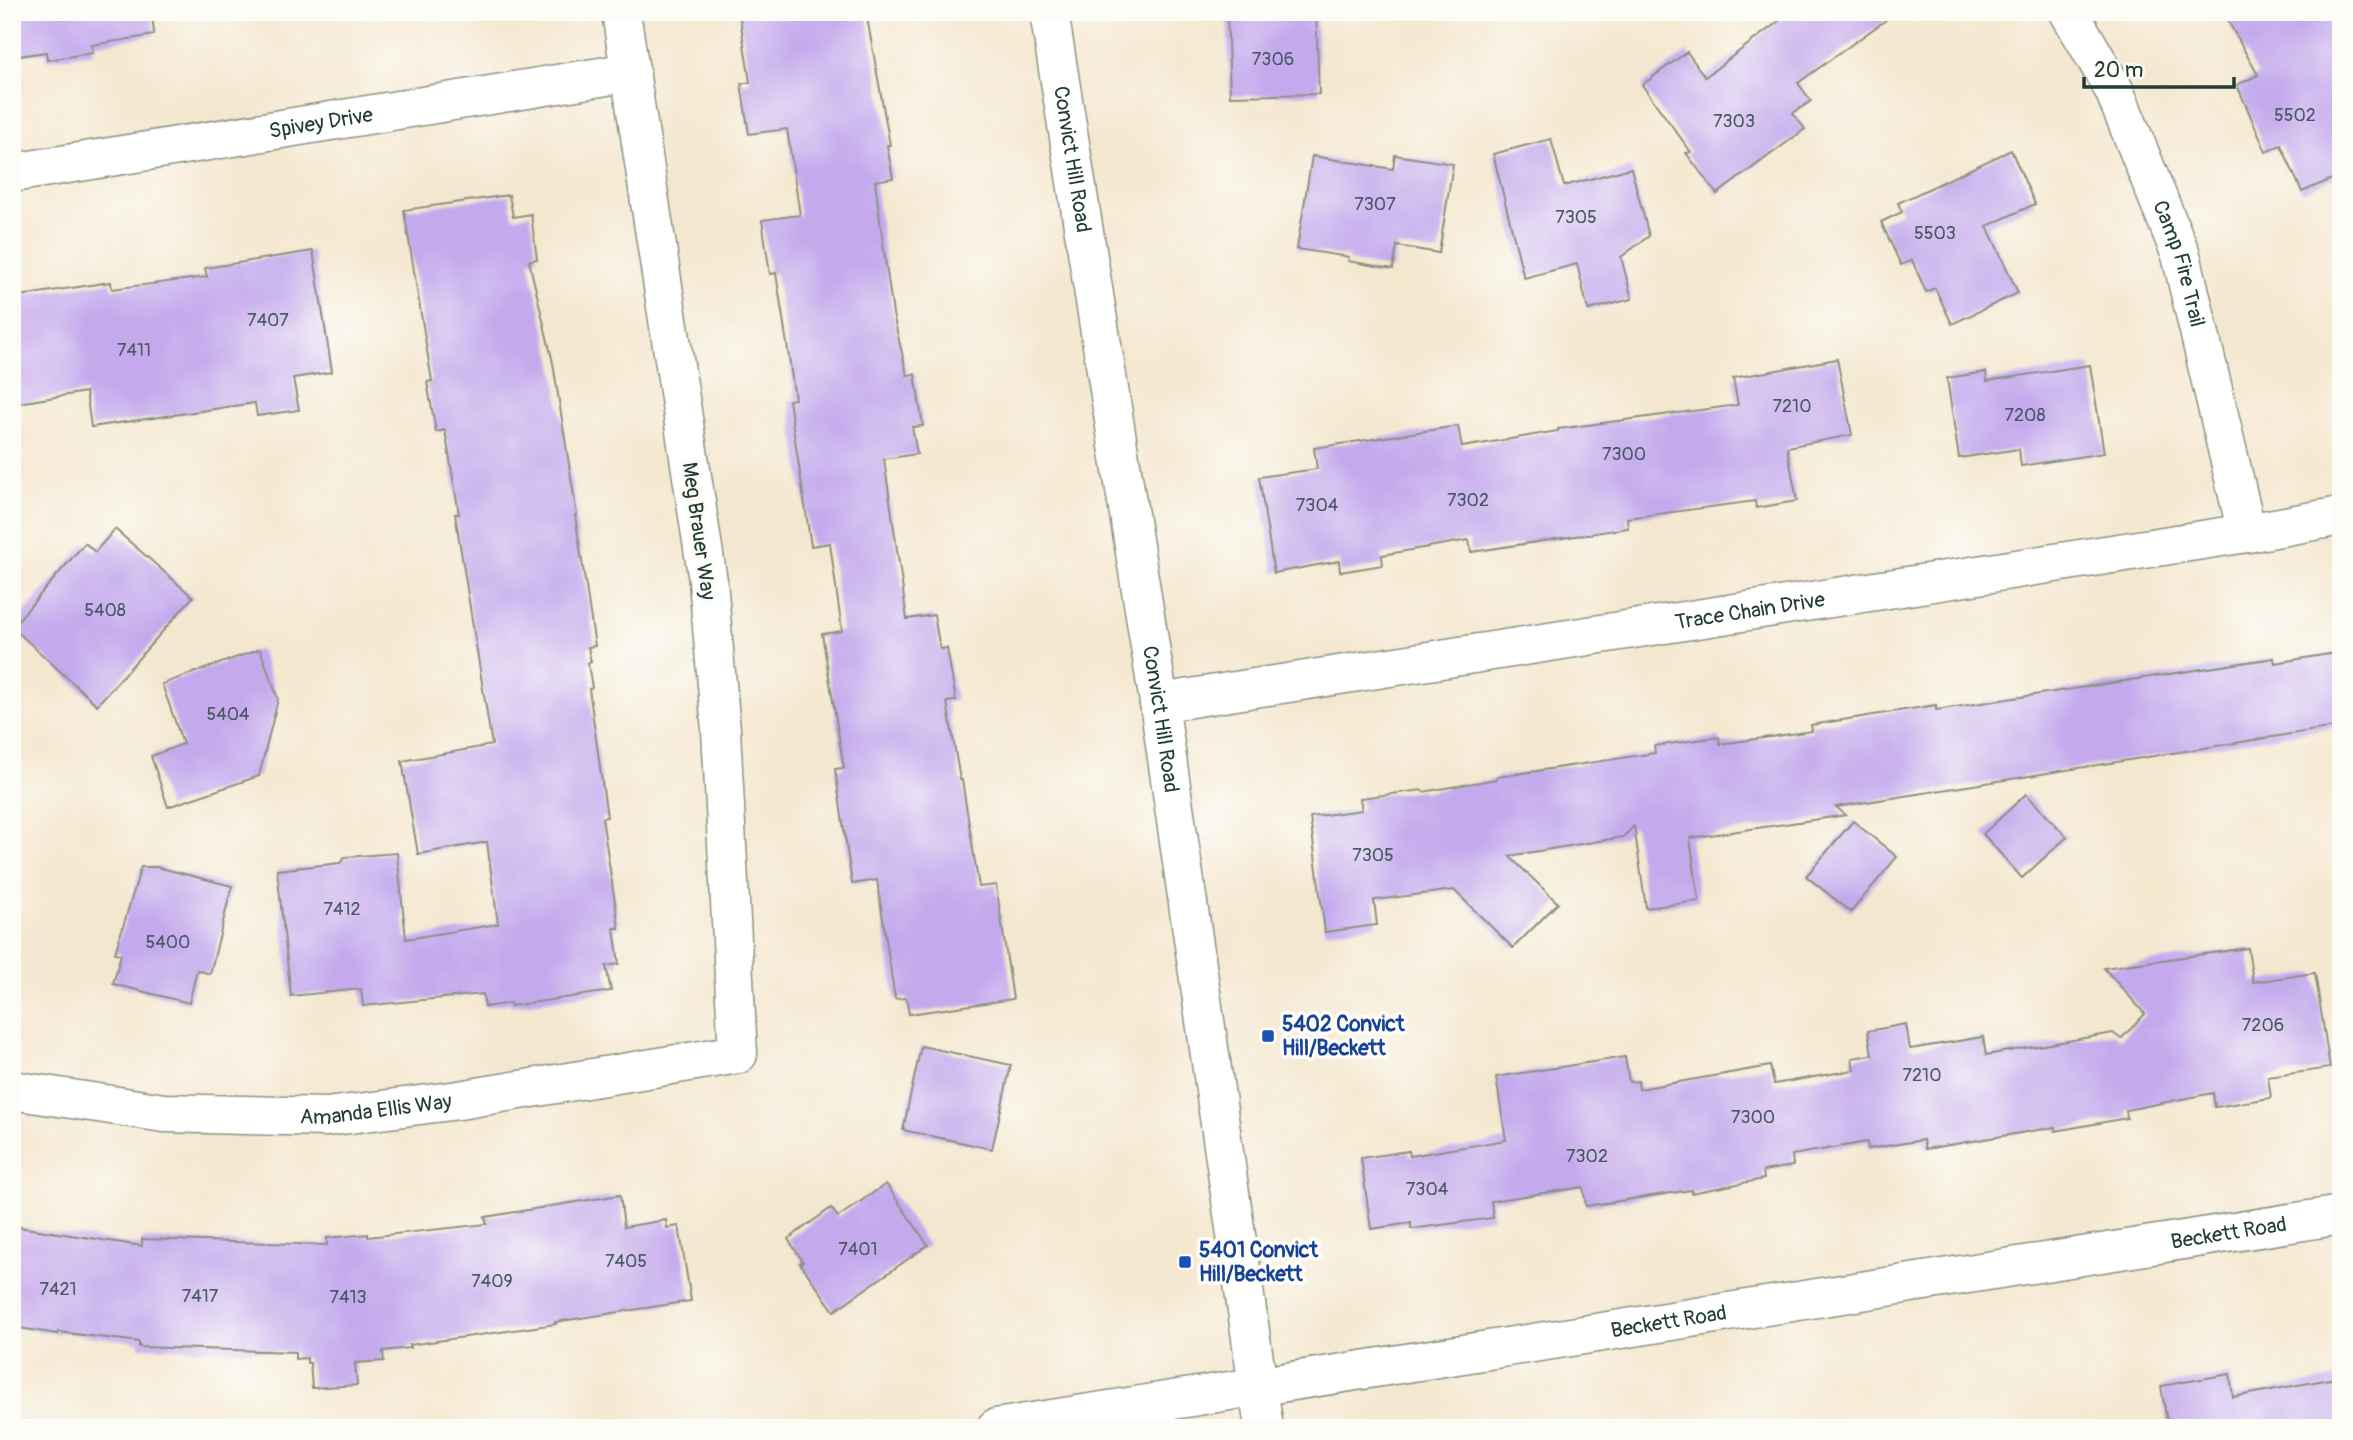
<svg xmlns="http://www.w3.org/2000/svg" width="2353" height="1440" font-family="Pangolin,sans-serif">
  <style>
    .building { fill: #c4aaed }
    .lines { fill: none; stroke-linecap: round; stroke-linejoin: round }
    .minor-casing { stroke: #8a9282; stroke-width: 41 }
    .tertiary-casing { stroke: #8a9282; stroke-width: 41 }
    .minor { stroke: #fff; stroke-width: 38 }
    .tertiary { stroke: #fff; stroke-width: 38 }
    .transit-dot { fill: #1a4fb4; stroke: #fdfcf7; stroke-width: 2.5 }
    .labels { text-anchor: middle; stroke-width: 7; stroke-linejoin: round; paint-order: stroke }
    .number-label { font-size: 18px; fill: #485862 }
    .street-label { font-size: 21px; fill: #1f3d34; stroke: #fdfcf7 }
    .transit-label { font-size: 21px; font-weight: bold; fill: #164399; stroke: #fdfcf7; text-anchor: start }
  </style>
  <rect width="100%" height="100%" fill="#fdfcf7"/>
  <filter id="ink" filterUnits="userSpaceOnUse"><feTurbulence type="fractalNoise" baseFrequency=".0143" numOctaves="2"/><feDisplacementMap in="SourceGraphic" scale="14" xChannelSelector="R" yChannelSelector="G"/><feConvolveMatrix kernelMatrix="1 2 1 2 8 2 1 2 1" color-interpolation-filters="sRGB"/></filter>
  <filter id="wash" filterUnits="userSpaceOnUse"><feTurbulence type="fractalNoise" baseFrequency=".00686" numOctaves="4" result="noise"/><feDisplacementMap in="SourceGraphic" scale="28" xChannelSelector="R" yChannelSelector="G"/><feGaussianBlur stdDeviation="1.57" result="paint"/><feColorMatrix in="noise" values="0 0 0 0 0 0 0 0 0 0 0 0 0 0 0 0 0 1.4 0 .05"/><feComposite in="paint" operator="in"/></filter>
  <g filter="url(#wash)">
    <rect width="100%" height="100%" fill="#f4e7cf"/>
    <g id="blocks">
      <g class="building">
        <polygon points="12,12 152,12 154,35 92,45 93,53 47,60 46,52 12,57"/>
        <polygon points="739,12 866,12 890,145 887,145 893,178 875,181 884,251 893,314 907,375 915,374 923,426 912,427 917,454 884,459 907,619 934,615 940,649 947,648 956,701 947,702 960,780 962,780 979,887 996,885 1013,999 909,1014 906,998 895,999 877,880 852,884 835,769 844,768 822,634 842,631 830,543 811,546 789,400 795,399 789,357 776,273 770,274 762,220 800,215 787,129 749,134 741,84 750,82"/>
        <polygon points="1227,12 1316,12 1319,94 1230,96"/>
        <polygon points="1791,12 1897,12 1798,83 1811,101 1793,113 1805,129 1717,194 1686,153 1691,152 1642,85 1687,52 1705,77"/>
        <polygon points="2223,12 2341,12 2341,175 2302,192 2281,145 2266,152 2237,85 2258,75"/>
        <polygon points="1551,139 1564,186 1631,168 1649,236 1621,257 1632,299 1588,310 1577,264 1524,278 1493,154"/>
        <polygon points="2011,150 2035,204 1987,226 2018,293 1952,324 1935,288 1926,292 1912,260 1901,265 1881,222 1902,212 1898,203"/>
        <polygon points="1395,155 1453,164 1439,253 1397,246 1393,269 1348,261 1349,257 1297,249 1312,156 1393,169"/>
        <polygon points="509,195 513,217 531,214 537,259 529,261 553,363 577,515 575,515 595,646 588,647 591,662 588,663 592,688 589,689 607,817 602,818 619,928 614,928 619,964 606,966 611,991 511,1006 510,1003 485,1007 483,994 363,1006 361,989 291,996 277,870 340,863 345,857 397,853 406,939 498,924 487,842 418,854 402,761 492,745 455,514 459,514 445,430 436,432 427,382 432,381 404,210"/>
        <polygon points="313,251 332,372 293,378 299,410 257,416 255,403 91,427 86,392 12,404 12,297 111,282 112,289 207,277 205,268"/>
        <polygon points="1837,359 1852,435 1787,447 1797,501 1756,508 1755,501 1627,518 1628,528 1471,552 1469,540 1382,555 1383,565 1340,572 1339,561 1274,573 1259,477 1317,469 1314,448 1458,426 1462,447 1558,431 1558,429 1738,405 1733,378"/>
        <polygon points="2090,365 2104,453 2021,466 2019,449 1959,458 1947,378 1986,372 1987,381"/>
        <polygon points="115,529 193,597 97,705 12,627 85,543 95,552"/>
        <polygon points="260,649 278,699 259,776 168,807 151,756 183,744 162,684"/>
        <polygon points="2341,652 2341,726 1836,807 1846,815 1690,838 1699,901 1646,908 1634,826 1623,837 1509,856 1558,903 1513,948 1454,890 1374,900 1377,925 1325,932 1310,817 1362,810 1360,798 1422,790 1423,792 1497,779 1497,777 1655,753 1654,746 1719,737 1720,744 1812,731 1811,725 1936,705 1936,710 2274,658 2275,663"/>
        <polygon points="2026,794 2067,837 2022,878 1983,834"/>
        <polygon points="1853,821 1897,857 1851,912 1806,876"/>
        <polygon points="141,867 157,867 232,886 210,974 197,970 189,1003 113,984 121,954 115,953"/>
        <polygon points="2248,948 2253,982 2315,973 2330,1068 2268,1077 2271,1098 2215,1107 2213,1093 2126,1110 2127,1118 2055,1131 2055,1127 1925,1149 1923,1140 1868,1149 1867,1142 1792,1155 1793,1166 1763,1171 1764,1179 1691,1193 1691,1190 1586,1206 1583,1187 1491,1201 1493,1218 1411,1229 1411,1223 1371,1229 1361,1158 1409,1151 1410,1156 1506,1140 1496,1077 1625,1057 1629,1082 1638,1081 1639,1089 1770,1066 1774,1084 1854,1070 1852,1058 1872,1055 1868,1031 1906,1024 1910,1049 1983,1037 1986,1055 2113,1033 2121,1039 2145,1014 2104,968"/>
        <polygon points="921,1046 1011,1065 992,1149 903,1130"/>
        <polygon points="886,1184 928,1245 834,1311 800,1263 803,1262 788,1239 831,1208 838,1217"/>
        <polygon points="620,1195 624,1227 666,1220 667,1228 679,1226 691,1301 555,1322 556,1324 409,1345 410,1348 383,1351 384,1361 355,1363 357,1385 312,1388 310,1363 307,1363 307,1358 295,1359 295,1352 139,1347 139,1342 58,1332 58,1334 12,1327 12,1226 142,1246 142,1239 327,1245 327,1238 368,1234 368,1237 487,1224 485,1217"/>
        <polygon points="2230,1374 2233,1397 2341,1377 2341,1428 2168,1428 2161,1386"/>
      </g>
    </g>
  </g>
  <g filter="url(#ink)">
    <use href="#blocks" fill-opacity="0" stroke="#8a9282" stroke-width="2"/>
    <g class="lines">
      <defs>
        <g id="minor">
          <path id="s1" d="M2069,12L2114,90L2181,255L2247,533"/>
          <path id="s2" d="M12,173L631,72"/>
          <path id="s3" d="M1159,703L2247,533L2341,516"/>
          <path id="s4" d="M12,1090L164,1113L326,1117L459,1100L738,1054L721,730L708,581L621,12"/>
        </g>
        <g id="tertiary">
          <path id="s5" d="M1049,12L1159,703L1264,1428"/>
          <path id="s6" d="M996,1428L2341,1215"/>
        </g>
      </defs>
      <use href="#minor" class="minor-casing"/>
      <use href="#tertiary" class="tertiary-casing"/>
      <use href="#minor" class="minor"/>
      <use href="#tertiary" class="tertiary"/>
    </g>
  </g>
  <g class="transit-dot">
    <rect x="1261" y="1029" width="14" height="14" rx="3.5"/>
    <rect x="1178" y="1255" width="14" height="14" rx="3.5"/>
  </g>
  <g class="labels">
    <g class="number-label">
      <text x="1273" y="65">7306</text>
      <text x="2295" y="121">5502</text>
      <text x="1734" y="127">7303</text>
      <text x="1375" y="210">7307</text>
      <text x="1576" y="223">7305</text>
      <text x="1935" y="239">5503</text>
      <text x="268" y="326">7407</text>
      <text x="134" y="356">7411</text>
      <text x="1792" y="412">7210</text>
      <text x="2025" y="421">7208</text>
      <text x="1624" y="460">7300</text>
      <text x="1468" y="506">7302</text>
      <text x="1317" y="511">7304</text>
      <text x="105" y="616">5408</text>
      <text x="228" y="720">5404</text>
      <text x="1373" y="861">7305</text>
      <text x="342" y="915">7412</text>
      <text x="168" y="948">5400</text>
      <text x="2263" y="1031">7206</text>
      <text x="1922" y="1081">7210</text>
      <text x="1753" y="1123">7300</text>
      <text x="1587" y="1162">7302</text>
      <text x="1427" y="1195">7304</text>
      <text x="858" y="1255">7401</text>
      <text x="626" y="1267">7405</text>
      <text x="492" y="1287">7409</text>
      <text x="58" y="1295">7421</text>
      <text x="200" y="1302">7417</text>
      <text x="348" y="1303">7413</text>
    </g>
    <g class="street-label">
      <text dy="7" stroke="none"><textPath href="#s2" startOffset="313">Spivey Drive</textPath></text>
      <text dy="7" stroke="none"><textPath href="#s5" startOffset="149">Convict Hill Road</textPath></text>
      <text dy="7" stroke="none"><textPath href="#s1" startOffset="276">Camp Fire Trail</textPath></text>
      <text transform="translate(699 531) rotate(82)" y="7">Meg Brauer Way</text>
      <text dy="7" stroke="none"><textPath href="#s3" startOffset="598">Trace Chain Drive</textPath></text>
      <text dy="7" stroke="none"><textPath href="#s5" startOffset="716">Convict Hill Road</textPath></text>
      <text dy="7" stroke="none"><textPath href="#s4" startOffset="366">Amanda Ellis Way</textPath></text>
      <text dy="7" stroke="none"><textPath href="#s6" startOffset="1248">Beckett Road</textPath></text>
      <text dy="7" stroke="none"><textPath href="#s6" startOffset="681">Beckett Road</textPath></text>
    </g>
    <g class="transit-label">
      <text x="1282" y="1031">5402 Convict<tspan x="1282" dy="24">Hill/Beckett</tspan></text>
      <text x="1199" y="1257">5401 Convict<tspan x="1199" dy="24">Hill/Beckett</tspan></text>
    </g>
  </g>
  <rect width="2353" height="1440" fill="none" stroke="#fdfcf7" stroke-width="42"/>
  <path d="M2084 77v10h150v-10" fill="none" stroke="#1f3d34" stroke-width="3.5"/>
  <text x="2094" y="77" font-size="21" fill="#1f3d34" stroke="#fdfcf7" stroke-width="5" paint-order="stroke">20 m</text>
</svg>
